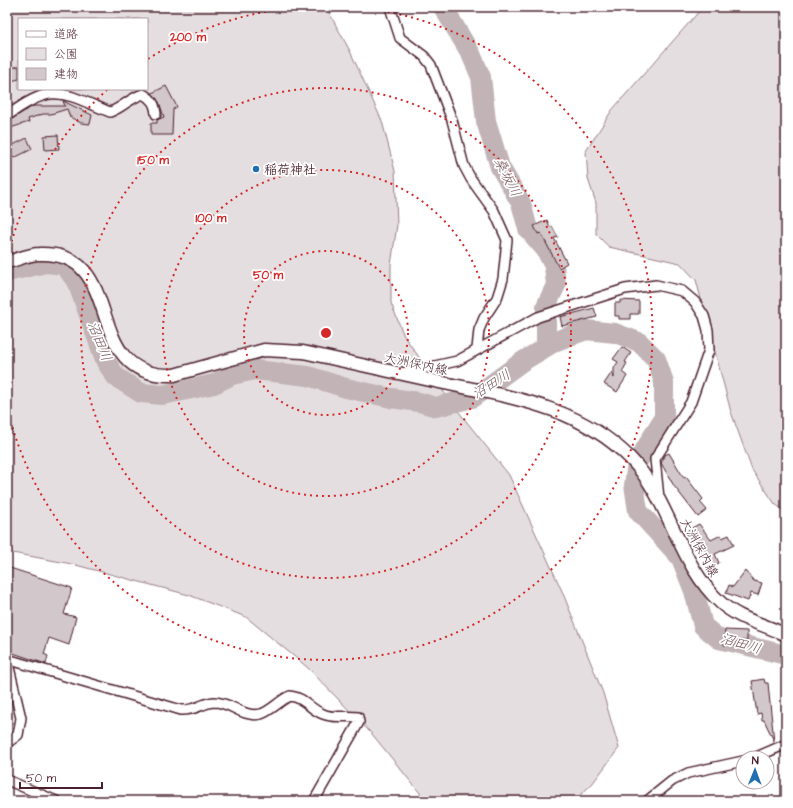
<svg xmlns="http://www.w3.org/2000/svg" width="793" height="808" font-family="'Architects Daughter','Klee One',sans-serif">
  <style>
    .green { fill: #e5dee0; stroke: #987e86; fill-rule: evenodd }
    .lines { fill: none; stroke-linecap: round; stroke-linejoin: round }
    .river { stroke: #c1b3b6; stroke-width: 20 }
    .building { fill: #d2c7cb; stroke: #4a1f2b }
    .minor-casing { stroke: #4a1f2b; stroke-width: 12 }
    .secondary-casing { stroke: #4a1f2b; stroke-width: 15 }
    .minor { stroke: #fff; stroke-width: 9 }
    .secondary { stroke: #fff; stroke-width: 12 }
    .ring { fill: none; stroke: #d62828; stroke-width: 2; stroke-dasharray: 2 4 }
    .poi-dot { fill: #1f6fb2; stroke: #fff; stroke-width: 1.5 }
    .labels { text-anchor: middle; stroke-width: 3.5; stroke-linejoin: round; paint-order: stroke }
    .poi-label { font-size: 13px; font-weight: bold; fill: #4a1f2b; stroke: #fff; text-anchor: start }
    .street-label { font-size: 13px; fill: #4a1f2b; stroke: #fff }
    .water-label { font-size: 14px; font-style: italic; fill: #74535c; stroke: #fff }
    .centre { fill: #d62828; stroke: #fff; stroke-width: 2 }
    .ring-label { font-size: 12px; text-anchor: middle; font-weight: bold; fill: #d62828; stroke: #fff; stroke-width: 3.5; stroke-linejoin: round; paint-order: stroke }
  </style>
  <rect width="100%" height="100%" fill="#fff"/>
  <filter id="ink" filterUnits="userSpaceOnUse"><feTurbulence type="fractalNoise" baseFrequency=".025" numOctaves="2"/><feDisplacementMap in="SourceGraphic" scale="8" xChannelSelector="R" yChannelSelector="G"/><feConvolveMatrix kernelMatrix="1 2 1 2 8 2 1 2 1" color-interpolation-filters="sRGB"/></filter>
  <g filter="url(#ink)">
    <g class="green">
      <path d="M7,7H326L350,51L382,121L395,171L397,225L391,265V303L404,336L451,402L509,475L562,591L603,693L619,748L592,784L574,801H422L420,793L372,734L307,667L246,617L189,595L72,564L7,552ZM19,19H147V89H19Z"/>
      <polygon points="703,7 786,7 786,512 775,504 752,470 731,412 696,280 680,263 609,247 596,234 596,203 588,179 586,151 612,110"/>
    </g>
    <g class="lines">
      <g class="river">
        <polyline points="443,7 471,54 481,77 486,121 500,167 521,203 528,229 546,250 554,266 556,285 546,306 546,347"/>
        <polyline points="7,272 46,263 64,265 77,282 106,362 116,377 141,393 162,395 187,390 214,384 232,375 255,370 308,376 346,388 391,398 419,402 436,407 472,398 523,361 556,341 586,330 615,333 639,342 656,359 664,382 664,417 637,463 634,485 638,511 681,558 694,591 703,626 719,639 786,655"/>
      </g>
    </g>
    <g class="building">
      <polygon points="19,66 19,79 7,82 7,69"/>
      <polygon points="166,86 177,107 173,109 172,135 151,135 151,123 157,123 157,120 164,117 159,102 152,93"/>
      <polygon points="63,101 92,115 90,124 81,123 70,117 67,109 51,114 43,114 28,119 29,122 7,129 7,122 33,106 65,106"/>
      <polygon points="58,135 59,149 45,150 44,136"/>
      <polygon points="27,138 32,149 14,158 12,155 9,156 7,148"/>
      <polygon points="547,220 550,227 552,226 558,237 554,238 567,263 559,268 541,233 538,234 534,226"/>
      <polygon points="620,300 639,301 639,314 630,314 630,319 619,319 619,316 615,316 615,303 620,303"/>
      <polygon points="594,308 597,317 562,326 560,317"/>
      <polygon points="622,347 631,353 625,362 627,363 622,372 627,376 617,392 604,384 612,372 614,378 614,368 618,362 613,359"/>
      <polygon points="669,453 684,478 686,477 703,499 700,502 707,510 698,517 674,486 661,463 665,455"/>
      <polygon points="699,524 711,540 721,535 722,538 729,535 734,545 715,554 719,563 710,568 700,549 698,551 688,530"/>
      <polygon points="7,567 72,588 64,614 76,617 69,645 49,638 44,654 48,656 46,664 7,651"/>
      <polygon points="745,571 754,581 762,583 758,595 751,593 748,601 726,593 729,585 733,587"/>
      <polygon points="725,630 747,631 747,641 736,640 736,645 724,645"/>
      <polygon points="764,679 765,683 768,683 769,694 774,741 764,720 762,720 761,713 757,714 752,681"/>
    </g>
    <g class="lines">
      <defs>
        <g id="minor">
          <polyline points="390,7 400,38 424,56 431,65 452,120 464,166 471,179 494,211 507,240 503,279 497,298 484,318 479,330 477,349"/>
          <path d="M7,116C53,82 61,92 110,112C122,108 130,98 143,94C152,99 155,104 156,114"/>
          <polyline points="403,373 457,361 538,317 625,289 656,285 682,291 695,302 704,316 708,330 709,350 691,402 655,459 659,498"/>
          <path d="M7,659L181,710C195,711 202,703 214,702C231,702 243,718 261,714C271,711 280,700 290,696C306,698 309,709 323,714C334,719 346,715 358,717L359,722L314,801"/>
          <polyline points="7,743 18,735 21,718 7,659"/>
          <polyline points="754,758 786,744"/>
          <polyline points="7,780 56,801"/>
          <polyline points="647,801 672,781 688,773 743,761"/>
        </g>
        <path id="secondary" d="M7,262C17,260 29,254 39,254C130,250 78,379 174,375L264,350L303,352C348,362 393,372 439,382C508,397 577,405 630,458C670,499 678,564 721,603C740,620 764,624 786,635"/>
      </defs>
      <use href="#minor" class="minor-casing"/>
      <use href="#secondary" class="secondary-casing"/>
      <use href="#minor" class="minor"/>
      <use href="#secondary" class="secondary"/>
    </g>
  </g>
  <g class="ring">
    <circle cx="326" cy="333" r="82"/>
    <circle cx="326" cy="333" r="163"/>
    <circle cx="326" cy="333" r="245"/>
    <path d="M7 259A327 327 0 0 1 107 90M148 59A327 327 0 0 1 300 7M352 7A327 327 0 1 1 7 407"/>
  </g>
  <circle class="poi-dot" cx="256" cy="169" r="4"/>
  <g class="labels">
    <g class="poi-label">
      <text x="264" y="174">稲荷神社</text>
    </g>
    <g class="street-label">
      <text transform="translate(416 363) rotate(12)" y="5">大洲保内線</text>
      <text transform="translate(700 547) rotate(61)" y="5">大洲保内線</text>
    </g>
    <g class="water-label">
      <text transform="translate(508 177) rotate(63)" y="5">桑坂川</text>
      <text transform="translate(100 341) rotate(68)" y="5">沼田川</text>
      <text transform="translate(491 384) rotate(-32)" y="5">沼田川</text>
      <text transform="translate(741 643) rotate(16)" y="5">沼田川</text>
    </g>
  </g>
  <circle cx="326" cy="333" r="6" class="centre"/>
  <g class="ring-label">
    <text x="188" y="41">200 m</text>
    <text x="153" y="164">150 m</text>
    <text x="211" y="222">100 m</text>
    <text x="268" y="279">50 m</text>
  </g>
  <rect width="793" height="808" fill="none" stroke="#fff" stroke-width="24"/>
  <rect x="12" y="12" width="769" height="784" fill="none" stroke="#4a1f2b" stroke-width="1.5" filter="url(#ink)"/>
  <rect x="18" y="18" width="130" height="72" fill="#ffffff" stroke="#b7a5aa"/>
  <rect x="26" y="31" width="20" height="6" fill="#ffffff" stroke="#b7a5aa"/>
  <text x="54" y="38" font-size="12" fill="#4a1f2b">道路</text>
  <rect x="26" y="48" width="20" height="12" fill="#e5dee0" stroke="#b7a5aa"/>
  <text x="54" y="58" font-size="12" fill="#4a1f2b">公園</text>
  <rect x="26" y="68" width="20" height="12" fill="#d2c7cb" stroke="#b7a5aa"/>
  <text x="54" y="78" font-size="12" fill="#4a1f2b">建物</text>
  <g transform="translate(755 770) rotate(1)"><circle r="19" fill="#ffffff" stroke="#b7a5aa"/>
  <path d="M0-3L7 15L0 10L-7 15Z" fill="#1f6fb2"/>
  <text y="-6" font-size="11" font-weight="bold" text-anchor="middle" fill="#4a1f2b">N</text>
  </g>
  <path d="M20 782v6h82v-6" fill="none" stroke="#4a1f2b" stroke-width="2"/>
  <text x="26" y="782" font-size="12" fill="#4a1f2b" stroke="#ffffff" stroke-width="3" paint-order="stroke">50 m</text>
</svg>
